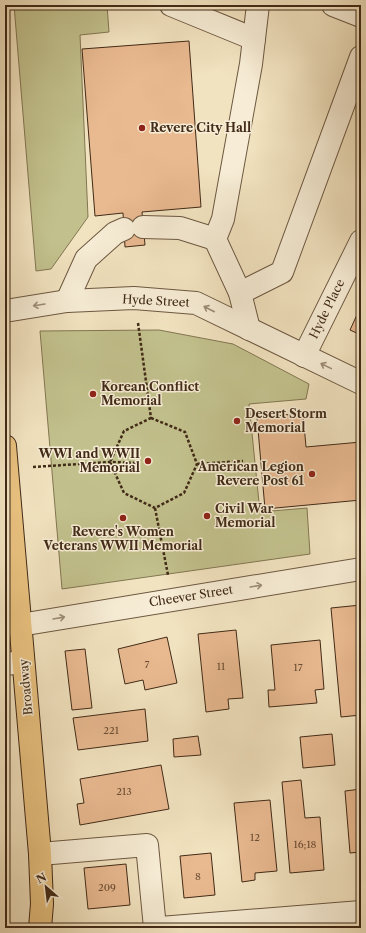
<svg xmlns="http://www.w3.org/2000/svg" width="366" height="933" font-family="'Libre Caslon Text',serif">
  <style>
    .green { fill: #c2c18d; stroke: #827652 }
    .building { fill: #e9b990; stroke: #412a17 }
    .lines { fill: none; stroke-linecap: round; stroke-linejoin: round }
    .minor-casing { stroke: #6d5841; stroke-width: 24 }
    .major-casing { stroke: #412a17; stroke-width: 24 }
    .path { stroke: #412a17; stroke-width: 2.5; stroke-dasharray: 3 2; stroke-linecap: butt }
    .minor { stroke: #f7edd6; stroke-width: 22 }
    .major { stroke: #e9c280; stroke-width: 22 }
    .oneway { stroke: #9c8c76 }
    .poi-dot { fill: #8f2418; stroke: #f7edd6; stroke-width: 1.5 }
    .labels { text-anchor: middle; stroke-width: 3; stroke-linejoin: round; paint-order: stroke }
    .number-label { font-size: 10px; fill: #6b4e35 }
    .poi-label { font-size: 12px; font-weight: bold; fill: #412a17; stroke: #f7edd6; text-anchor: start }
    .street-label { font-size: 12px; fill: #412a17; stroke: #f7edd6 }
  </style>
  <rect width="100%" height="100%" fill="#f2e3c0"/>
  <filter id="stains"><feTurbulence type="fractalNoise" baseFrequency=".005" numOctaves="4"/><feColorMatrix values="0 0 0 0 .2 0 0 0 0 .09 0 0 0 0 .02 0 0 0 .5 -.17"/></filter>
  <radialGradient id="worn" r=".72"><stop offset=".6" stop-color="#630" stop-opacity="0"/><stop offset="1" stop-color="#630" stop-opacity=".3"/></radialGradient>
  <g class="green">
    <polygon points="14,5 107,5 109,32 80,35 88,217 51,269 36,271"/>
    <polygon points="159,330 233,344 309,384 306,399 249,404 260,512 307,508 310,554 62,589 40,331"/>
  </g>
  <g class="building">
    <polygon points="189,41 201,207 142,212 145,245 125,247 123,213 95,216 82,49"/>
    <polygon points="361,306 361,335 350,330"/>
    <polygon points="303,413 306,447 361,442 361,500 265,509 257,418"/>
    <polygon points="361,605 361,715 341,717 331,608"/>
    <polygon points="236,630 243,698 228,699 229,709 206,712 198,634"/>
    <polygon points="167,637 177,683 145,690 143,680 125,684 118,649"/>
    <polygon points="320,640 324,689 315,690 317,703 269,707 268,690 275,690 271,645"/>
    <polygon points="85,649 92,708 72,710 65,651"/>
    <polygon points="145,709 148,741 78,750 73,718"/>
    <polygon points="332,734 335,765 303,768 300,737"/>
    <polygon points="198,736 201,755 174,757 173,739"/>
    <polygon points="161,765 169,809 80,825 77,804 84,803 80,779"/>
    <polygon points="301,780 305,818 320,817 324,870 290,873 282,782"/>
    <polygon points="361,789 361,852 350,853 345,791"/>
    <polygon points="270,800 277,871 255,873 255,880 242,882 234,803"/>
    <polygon points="211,853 215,895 184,898 180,856"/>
    <polygon points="126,864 130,905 88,909 84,868"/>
  </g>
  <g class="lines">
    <defs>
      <g id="minor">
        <polyline points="171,5 254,39"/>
        <polyline points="333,5 361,16"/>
        <polyline points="143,227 180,228 215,239"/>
        <polyline points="240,293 282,272 361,57"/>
        <polyline points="67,301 86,259 115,233 124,229"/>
        <polyline points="5,311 67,301 134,298 196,303 361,383"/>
        <polyline points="249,329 240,293 215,239 223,219 251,64 258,5"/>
        <polyline points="304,356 361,241"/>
        <polyline points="20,625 361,569"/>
        <polyline points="5,664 23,662"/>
        <polyline points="40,854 147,845 155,928"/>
        <polyline points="160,928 361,912"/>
      </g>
      <polyline id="major" points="5,446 40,854 42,904 40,928"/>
    </defs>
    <use href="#minor" class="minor-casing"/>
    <use href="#major" class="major-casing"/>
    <g class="path">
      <polyline points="138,323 151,418"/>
      <polygon points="151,418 185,432 197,464 184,493 155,508 124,493 110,462 124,431"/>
      <polyline points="197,464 243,461"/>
      <polyline points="33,467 110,462 140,463"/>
      <polyline points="155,508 168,575"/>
    </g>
    <use href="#minor" class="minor"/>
    <use href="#major" class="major"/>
  </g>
  <defs><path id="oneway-shaft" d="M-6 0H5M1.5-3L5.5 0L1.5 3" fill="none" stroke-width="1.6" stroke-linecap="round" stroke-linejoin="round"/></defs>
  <g class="oneway">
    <use href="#oneway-shaft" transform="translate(39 305) rotate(171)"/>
    <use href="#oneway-shaft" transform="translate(209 309) rotate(-153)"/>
    <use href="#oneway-shaft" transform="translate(326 366) rotate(-154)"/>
    <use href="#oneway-shaft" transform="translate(256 586) rotate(-9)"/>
    <use href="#oneway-shaft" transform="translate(59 618) rotate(-10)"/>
  </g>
  <g class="poi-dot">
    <circle cx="142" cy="128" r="4"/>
    <circle cx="93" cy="394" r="4"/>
    <circle cx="237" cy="421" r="4"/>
    <circle cx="148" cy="461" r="4"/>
    <circle cx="312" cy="474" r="4"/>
    <circle cx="207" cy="516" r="4"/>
    <circle cx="123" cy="518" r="4"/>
  </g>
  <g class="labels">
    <g class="number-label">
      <text x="147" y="668">7</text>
      <text x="221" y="670">11</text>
      <text x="298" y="671">17</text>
      <text x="111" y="734">221</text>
      <text x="124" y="795">213</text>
      <text x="255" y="841">12</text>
      <text x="305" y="848">16;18</text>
      <text x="198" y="880">8</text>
      <text x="107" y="891">209</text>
    </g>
    <g class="poi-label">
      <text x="150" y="132">Revere City Hall</text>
      <text x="101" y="391">Korean Conflict<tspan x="101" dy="14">Memorial</tspan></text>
      <text x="245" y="418">Desert Storm<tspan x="245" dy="14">Memorial</tspan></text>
      <text x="140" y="458" text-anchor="end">WWI and WWII<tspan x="140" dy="14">Memorial</tspan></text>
      <text x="304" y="471" text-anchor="end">American Legion<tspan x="304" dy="14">Revere Post 61</tspan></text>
      <text x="215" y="513">Civil War<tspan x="215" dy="14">Memorial</tspan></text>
      <text x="123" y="536" text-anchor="middle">Revere's Women<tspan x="123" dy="14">Veterans WWII Memorial</tspan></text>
    </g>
    <g class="street-label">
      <text transform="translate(156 301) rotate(3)" y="4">Hyde Street</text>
      <text transform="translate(327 309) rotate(-64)" y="4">Hyde Place</text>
      <text transform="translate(191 596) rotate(-9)" y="4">Cheever Street</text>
      <text transform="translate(26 687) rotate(-95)" y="4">Broadway</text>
    </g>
  </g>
  <rect width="366" height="933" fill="none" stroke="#f2e3c0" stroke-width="20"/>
  <rect x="6" y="6" width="354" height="921" fill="none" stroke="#412a17" stroke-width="2"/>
  <rect x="10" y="10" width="346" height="913" fill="none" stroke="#412a17"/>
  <g transform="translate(46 887) rotate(332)" stroke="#f7edd6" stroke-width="3" paint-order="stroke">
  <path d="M0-3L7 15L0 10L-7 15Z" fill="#412a17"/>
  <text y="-6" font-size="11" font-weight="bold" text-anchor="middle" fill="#412a17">N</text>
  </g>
  <rect width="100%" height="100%" filter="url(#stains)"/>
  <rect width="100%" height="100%" fill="url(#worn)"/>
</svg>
